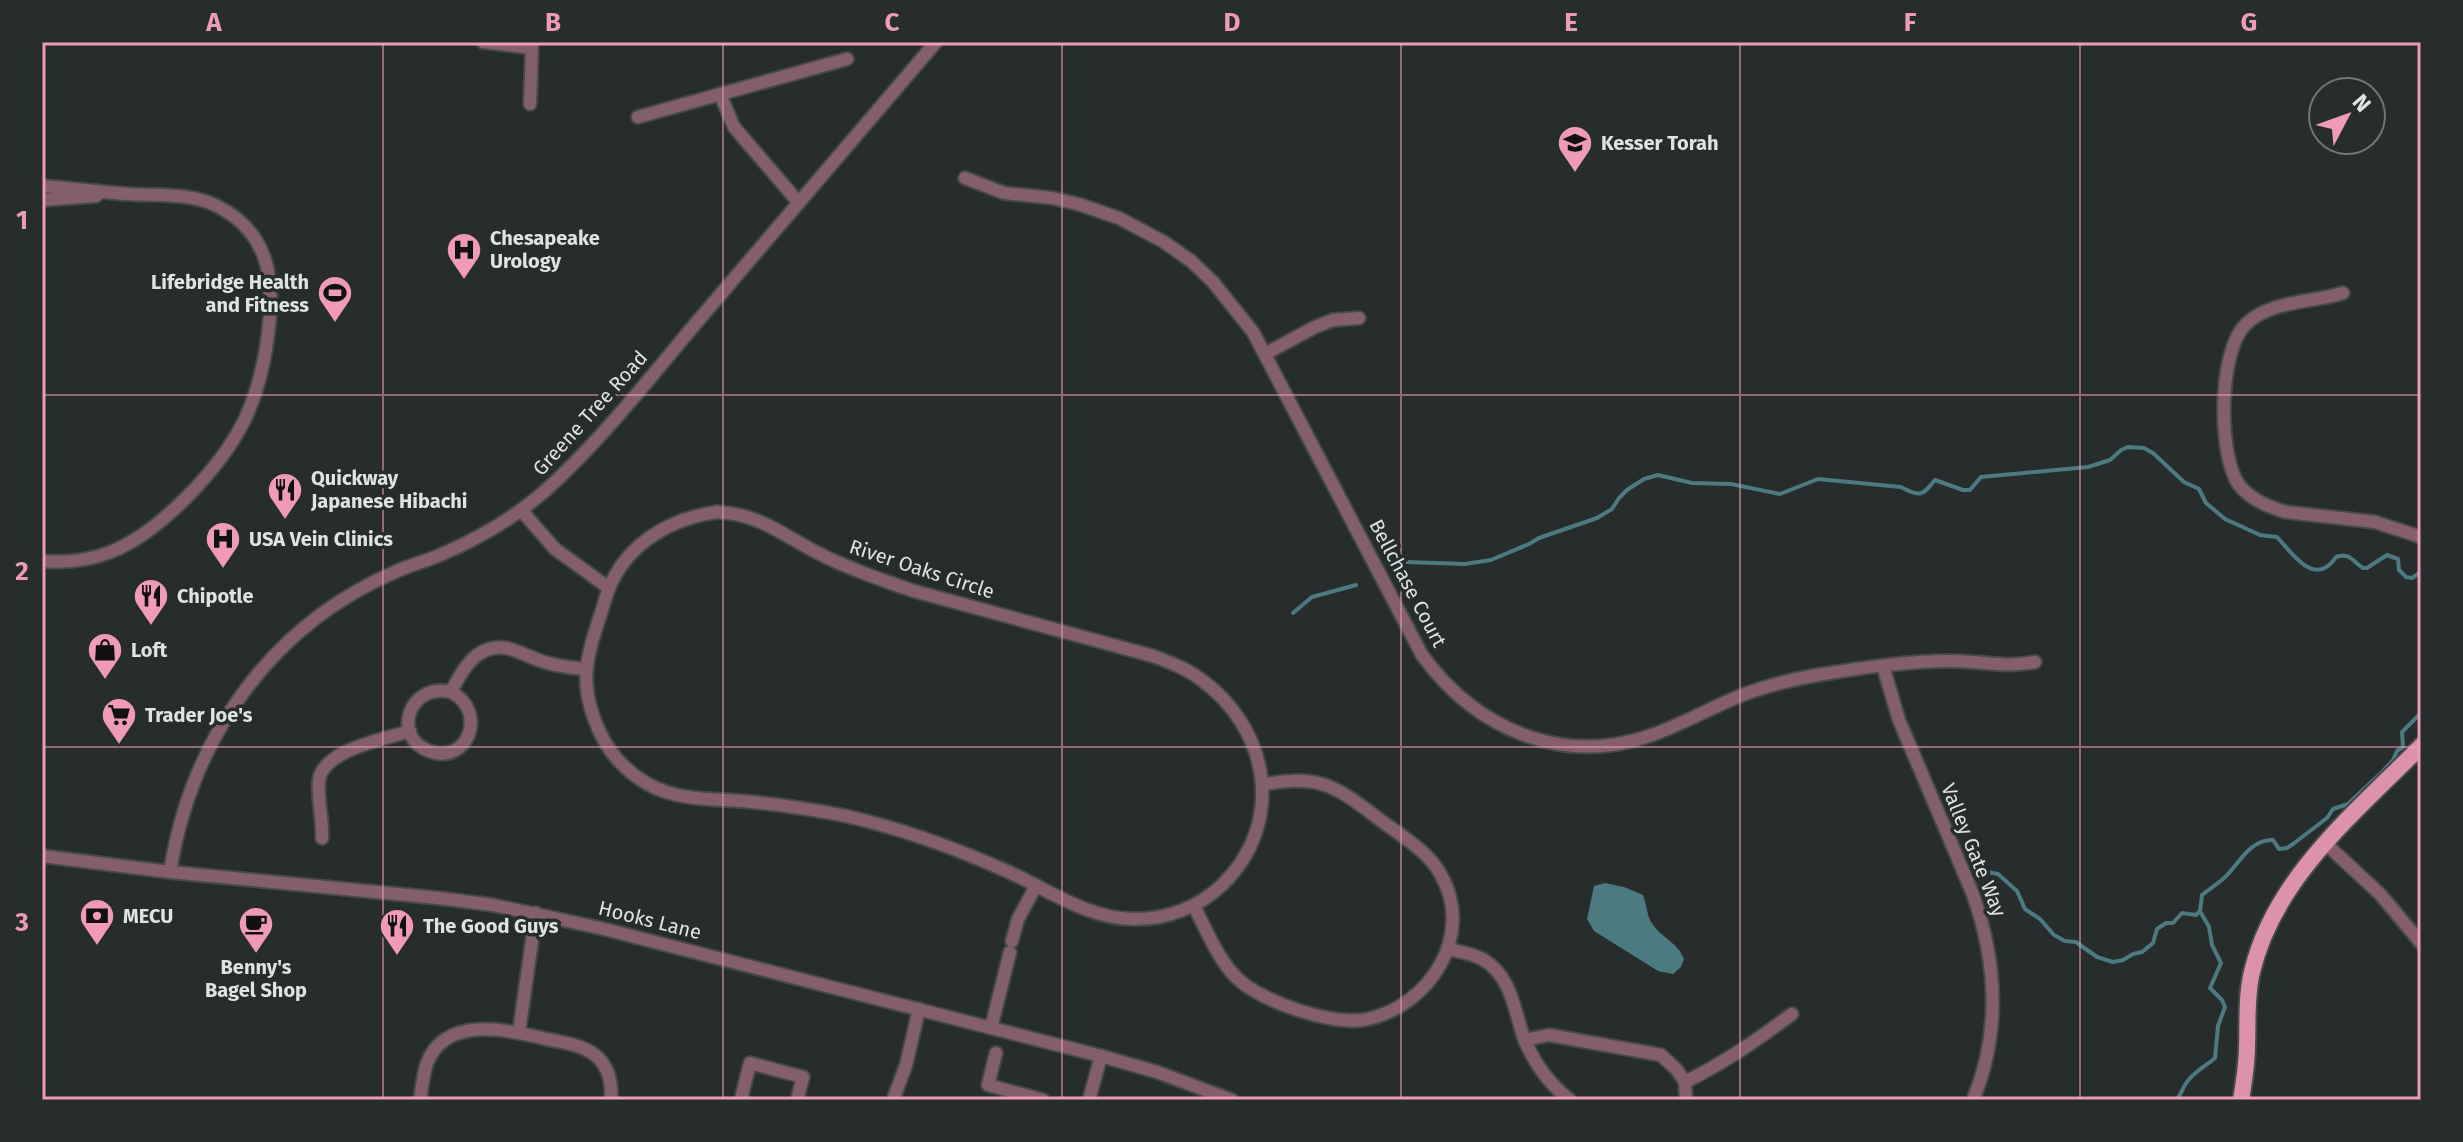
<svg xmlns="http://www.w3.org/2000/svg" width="2463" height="1142" font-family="'Fira Sans',sans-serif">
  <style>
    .water { fill: #4b7a81 }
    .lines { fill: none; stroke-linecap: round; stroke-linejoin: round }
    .stream { stroke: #4b7a81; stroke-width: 4 }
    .minor-casing { stroke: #44494a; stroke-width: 16 }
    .major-casing { stroke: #44494a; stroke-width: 20 }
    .minor { stroke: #845f6b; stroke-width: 12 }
    .major { stroke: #dc92ab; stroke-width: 16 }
    .grid { fill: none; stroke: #ef9ab8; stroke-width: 2; stroke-opacity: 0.55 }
    .labels { text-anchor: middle; stroke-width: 7; stroke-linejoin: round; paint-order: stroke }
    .poi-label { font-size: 20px; font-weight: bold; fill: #dfe3e3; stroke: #272c2d; text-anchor: start }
    .street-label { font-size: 20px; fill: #dfe3e3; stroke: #272c2d }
    .neatline { fill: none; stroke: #ef9ab8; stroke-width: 3 }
    .grid-label { font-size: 26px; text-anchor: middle; font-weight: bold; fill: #ef9ab8 }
  </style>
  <rect width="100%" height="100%" fill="#272c2d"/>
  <path class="water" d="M1605,883L1624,887L1643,895C1646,903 1647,913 1650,920C1659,937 1678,942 1684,959L1681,967L1673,974L1658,971L1594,931L1587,919L1594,886Z"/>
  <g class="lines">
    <g class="stream">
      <path d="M1406,562L1465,564L1491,560L1529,544L1539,538L1597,518L1612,509L1619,498L1627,490L1644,479L1658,475L1692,483L1731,484L1780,494L1818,479L1901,487C1921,498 1923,495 1935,480L1963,490H1970L1981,477L2088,467L2110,460L2121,450L2128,447L2144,448L2153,453L2184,482L2199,489L2206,503L2225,519L2260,535L2277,537C2292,553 2315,589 2336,557C2350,552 2353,562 2363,568H2367L2387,555L2398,559L2399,570L2406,577L2412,578L2421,572"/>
      <polyline points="2421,612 2421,617"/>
      <polyline points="1293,613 1312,597 1356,585"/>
      <polyline points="1987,872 1998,874 2017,891 2025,909 2040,919 2054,935 2065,941 2076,942 2097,957 2113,962 2123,960 2133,954 2142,952 2153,943 2157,929 2166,923 2173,923 2182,913 2196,915 2200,911"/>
      <path d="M2176,1100C2182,1094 2182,1088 2187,1082C2195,1071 2206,1066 2215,1058L2218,1026L2225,1007L2222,1000L2210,988L2221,963L2212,945L2209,927L2200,911L2202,895C2208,890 2216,885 2223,879C2238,866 2249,839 2273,840L2279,849L2287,848L2293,844L2327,818L2333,809L2348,804L2381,773L2393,760L2397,751L2403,747L2402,732L2421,713"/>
    </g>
    <defs>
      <g id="minor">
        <polyline points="483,42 532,48 530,104"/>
        <polyline points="720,94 734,127 799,203"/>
        <polyline points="638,117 847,59"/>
        <path d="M965,178L1004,193L1052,198L1078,204L1119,218L1164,242L1191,261L1213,282L1253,332L1422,655C1476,729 1562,767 1652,735C1680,725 1707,710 1735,698C1761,687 1789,680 1817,675C1861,668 1906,661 1951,661C1981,661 2005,668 2035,662"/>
        <path d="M42,186C70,188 99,192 127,194C157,196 189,192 217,206C266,231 275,274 269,325C266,356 258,391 245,419C221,468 159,534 108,553C86,561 65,563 42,561"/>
        <polyline points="42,200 96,196"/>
        <path d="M2343,293C2311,303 2270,300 2245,325C2218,353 2218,455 2239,485C2251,500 2268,507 2286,512L2375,522L2421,537"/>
        <polyline points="1265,354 1315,327 1333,320 1359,318"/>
        <polyline points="521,510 555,549 609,588"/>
        <path d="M717,512C763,514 787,539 826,557C855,571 884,581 914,591L1153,656C1169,662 1185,668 1199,678C1270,728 1286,823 1222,885C1199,907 1168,919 1136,919C1087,920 1045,887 1002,869C952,847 899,828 846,816C815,810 783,805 752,802C699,797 658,804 618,760C598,738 583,698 587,667C589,644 599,622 605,600C620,548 666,519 717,512Z"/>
        <path d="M1883,666L1899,720L1972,892C1997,961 2001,1032 1973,1100"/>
        <path d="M451,692C489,712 467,766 429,751C391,737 409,682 451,692C462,670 477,643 506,648C521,651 534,660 548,663C561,667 574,668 586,669"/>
        <path d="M322,838C323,819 317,799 319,780C323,750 385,739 410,731"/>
        <polyline points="2326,844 2380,894 2421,943"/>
        <polyline points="42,856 170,872 438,898 493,905 600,928 1101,1056 1157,1072 1232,1100"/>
        <path d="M170,872C191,739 270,626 395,572C410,565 426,561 440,555C485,536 527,510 561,476C610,429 653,374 697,322C777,229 856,135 936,42"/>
        <path d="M1194,906C1207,931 1218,960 1238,979C1262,1002 1335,1027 1368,1019C1430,1005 1475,935 1441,875C1429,852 1403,837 1383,822C1338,788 1320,772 1262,785"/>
        <polyline points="1012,941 1018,919 1036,886"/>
        <path d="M1448,949C1460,952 1473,953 1484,960C1513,978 1514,1012 1525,1041C1535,1064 1550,1085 1570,1100"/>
        <polyline points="991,1028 1010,952"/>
        <polyline points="519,1032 536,913"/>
        <polyline points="1525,1040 1549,1035 1661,1055 1677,1070 1685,1082 1686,1100"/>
        <polyline points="996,1053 988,1085 1043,1100"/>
        <path d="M1685,1082C1724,1063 1757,1040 1792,1014"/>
        <path d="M420,1100C422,1088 423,1075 427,1063C445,1016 505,1029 542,1038C558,1042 582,1044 595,1055C609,1066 612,1084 611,1100"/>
        <polyline points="744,1100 741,1099 750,1063 803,1077 797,1100"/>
        <polyline points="893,1100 906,1065 919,1009"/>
        <polyline points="1089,1100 1101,1056"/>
      </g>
      <path id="major" d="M2241,1100C2244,1082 2247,1064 2247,1046C2248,1022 2246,996 2252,972C2274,878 2356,812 2421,746"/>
    </defs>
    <use href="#minor" class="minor-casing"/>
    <use href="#major" class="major-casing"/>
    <use href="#minor" class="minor"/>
    <use href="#major" class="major"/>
  </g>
  <path class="grid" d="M383,42V1100M723,42V1100M1062,42V1100M1401,42V1100M1740,42V1100M2080,42V1100M42,395H2421M42,747H2421"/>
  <defs>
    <symbol id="school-pin" viewBox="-11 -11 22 30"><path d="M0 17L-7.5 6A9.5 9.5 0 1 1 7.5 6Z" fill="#ef9ab8" stroke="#272c2d"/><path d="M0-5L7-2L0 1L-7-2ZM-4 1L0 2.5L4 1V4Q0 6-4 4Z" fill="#111"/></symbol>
    <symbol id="hospital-pin" viewBox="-11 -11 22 30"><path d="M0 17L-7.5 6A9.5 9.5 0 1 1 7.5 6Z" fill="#ef9ab8" stroke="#272c2d"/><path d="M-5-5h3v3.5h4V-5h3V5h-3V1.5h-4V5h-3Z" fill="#111"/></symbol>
    <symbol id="stadium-pin" viewBox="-11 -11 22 30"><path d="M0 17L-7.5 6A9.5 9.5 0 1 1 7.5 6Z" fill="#ef9ab8" stroke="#272c2d"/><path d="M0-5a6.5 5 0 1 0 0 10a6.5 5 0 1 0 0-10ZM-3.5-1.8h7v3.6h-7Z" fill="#111"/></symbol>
    <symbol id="restaurant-pin" viewBox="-11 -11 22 30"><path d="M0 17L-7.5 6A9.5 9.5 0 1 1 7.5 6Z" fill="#ef9ab8" stroke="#272c2d"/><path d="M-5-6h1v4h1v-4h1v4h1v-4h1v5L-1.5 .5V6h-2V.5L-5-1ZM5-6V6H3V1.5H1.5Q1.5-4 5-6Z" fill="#111"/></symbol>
    <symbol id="shop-pin" viewBox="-11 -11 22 30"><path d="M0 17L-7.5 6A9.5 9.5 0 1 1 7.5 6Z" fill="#ef9ab8" stroke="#272c2d"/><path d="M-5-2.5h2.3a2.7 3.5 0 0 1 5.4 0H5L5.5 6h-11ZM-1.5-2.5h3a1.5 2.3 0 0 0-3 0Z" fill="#111"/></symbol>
    <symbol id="supermarket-pin" viewBox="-11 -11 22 30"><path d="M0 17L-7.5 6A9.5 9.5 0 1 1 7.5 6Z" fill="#ef9ab8" stroke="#272c2d"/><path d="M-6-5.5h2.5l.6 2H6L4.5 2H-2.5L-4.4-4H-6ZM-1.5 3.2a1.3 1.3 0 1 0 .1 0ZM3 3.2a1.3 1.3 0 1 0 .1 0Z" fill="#111"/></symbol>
    <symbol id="bank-pin" viewBox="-11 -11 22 30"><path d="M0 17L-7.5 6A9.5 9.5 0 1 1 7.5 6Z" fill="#ef9ab8" stroke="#272c2d"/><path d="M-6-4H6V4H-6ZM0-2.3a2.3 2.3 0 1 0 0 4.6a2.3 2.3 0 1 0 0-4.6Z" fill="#111"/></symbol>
    <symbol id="cafe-pin" viewBox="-11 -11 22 30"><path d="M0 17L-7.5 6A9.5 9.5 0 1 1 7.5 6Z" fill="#ef9ab8" stroke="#272c2d"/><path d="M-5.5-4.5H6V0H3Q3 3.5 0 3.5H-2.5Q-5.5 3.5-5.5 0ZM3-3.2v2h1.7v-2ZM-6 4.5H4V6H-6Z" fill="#111"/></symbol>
  </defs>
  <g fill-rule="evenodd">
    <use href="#school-pin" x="1555" y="123" width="40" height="54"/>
    <use href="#hospital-pin" x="444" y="230" width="40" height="54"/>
    <use href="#stadium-pin" x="315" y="273" width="40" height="54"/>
    <use href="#restaurant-pin" x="265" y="470" width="40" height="54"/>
    <use href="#hospital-pin" x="203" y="519" width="40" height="54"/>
    <use href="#restaurant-pin" x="131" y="576" width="40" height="54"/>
    <use href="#shop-pin" x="85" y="630" width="40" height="54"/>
    <use href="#supermarket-pin" x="99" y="695" width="40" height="54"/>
    <use href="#bank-pin" x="77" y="896" width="40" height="54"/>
    <use href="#cafe-pin" x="236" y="904" width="40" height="54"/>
    <use href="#restaurant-pin" x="377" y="906" width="40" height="54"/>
  </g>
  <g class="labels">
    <g class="poi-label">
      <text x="1601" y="150">Kesser Torah</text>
      <text x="490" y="245">Chesapeake<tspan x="490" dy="23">Urology</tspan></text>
      <text x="309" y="289" text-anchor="end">Lifebridge Health<tspan x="309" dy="23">and Fitness</tspan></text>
      <text x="311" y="485">Quickway<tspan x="311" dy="23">Japanese Hibachi</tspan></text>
      <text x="249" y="546">USA Vein Clinics</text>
      <text x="177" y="603">Chipotle</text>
      <text x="131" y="657">Loft</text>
      <text x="145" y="722">Trader Joe's</text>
      <text x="123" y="923">MECU</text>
      <text x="423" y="933">The Good Guys</text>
      <text x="256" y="974" text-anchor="middle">Benny's<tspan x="256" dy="23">Bagel Shop</tspan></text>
    </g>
    <g class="street-label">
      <text transform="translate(590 413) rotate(-48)" y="7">Greene Tree Road</text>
      <text transform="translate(922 569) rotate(18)" y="7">River Oaks Circle</text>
      <text transform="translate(1408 583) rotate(62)" y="7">Bellchase Court</text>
      <text transform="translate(1974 850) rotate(68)" y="7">Valley Gate Way</text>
      <text transform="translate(650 920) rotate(14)" y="7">Hooks Lane</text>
    </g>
  </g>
  <rect width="2463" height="1142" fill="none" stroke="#272c2d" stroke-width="88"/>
  <g transform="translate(2347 116) rotate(49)"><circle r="38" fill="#272c2d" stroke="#717576" stroke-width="2"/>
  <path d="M0-6L14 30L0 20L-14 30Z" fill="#ef9ab8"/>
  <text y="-12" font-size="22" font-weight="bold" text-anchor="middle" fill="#dfe3e3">N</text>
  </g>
  <rect x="44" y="44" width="2375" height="1054" class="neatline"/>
  <g class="grid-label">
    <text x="214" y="31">A</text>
    <text x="553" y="31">B</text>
    <text x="892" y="31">C</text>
    <text x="1232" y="31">D</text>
    <text x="1571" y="31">E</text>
    <text x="1910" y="31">F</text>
    <text x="2249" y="31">G</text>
    <text x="22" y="229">1</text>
    <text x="22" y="580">2</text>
    <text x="22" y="931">3</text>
  </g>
</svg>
